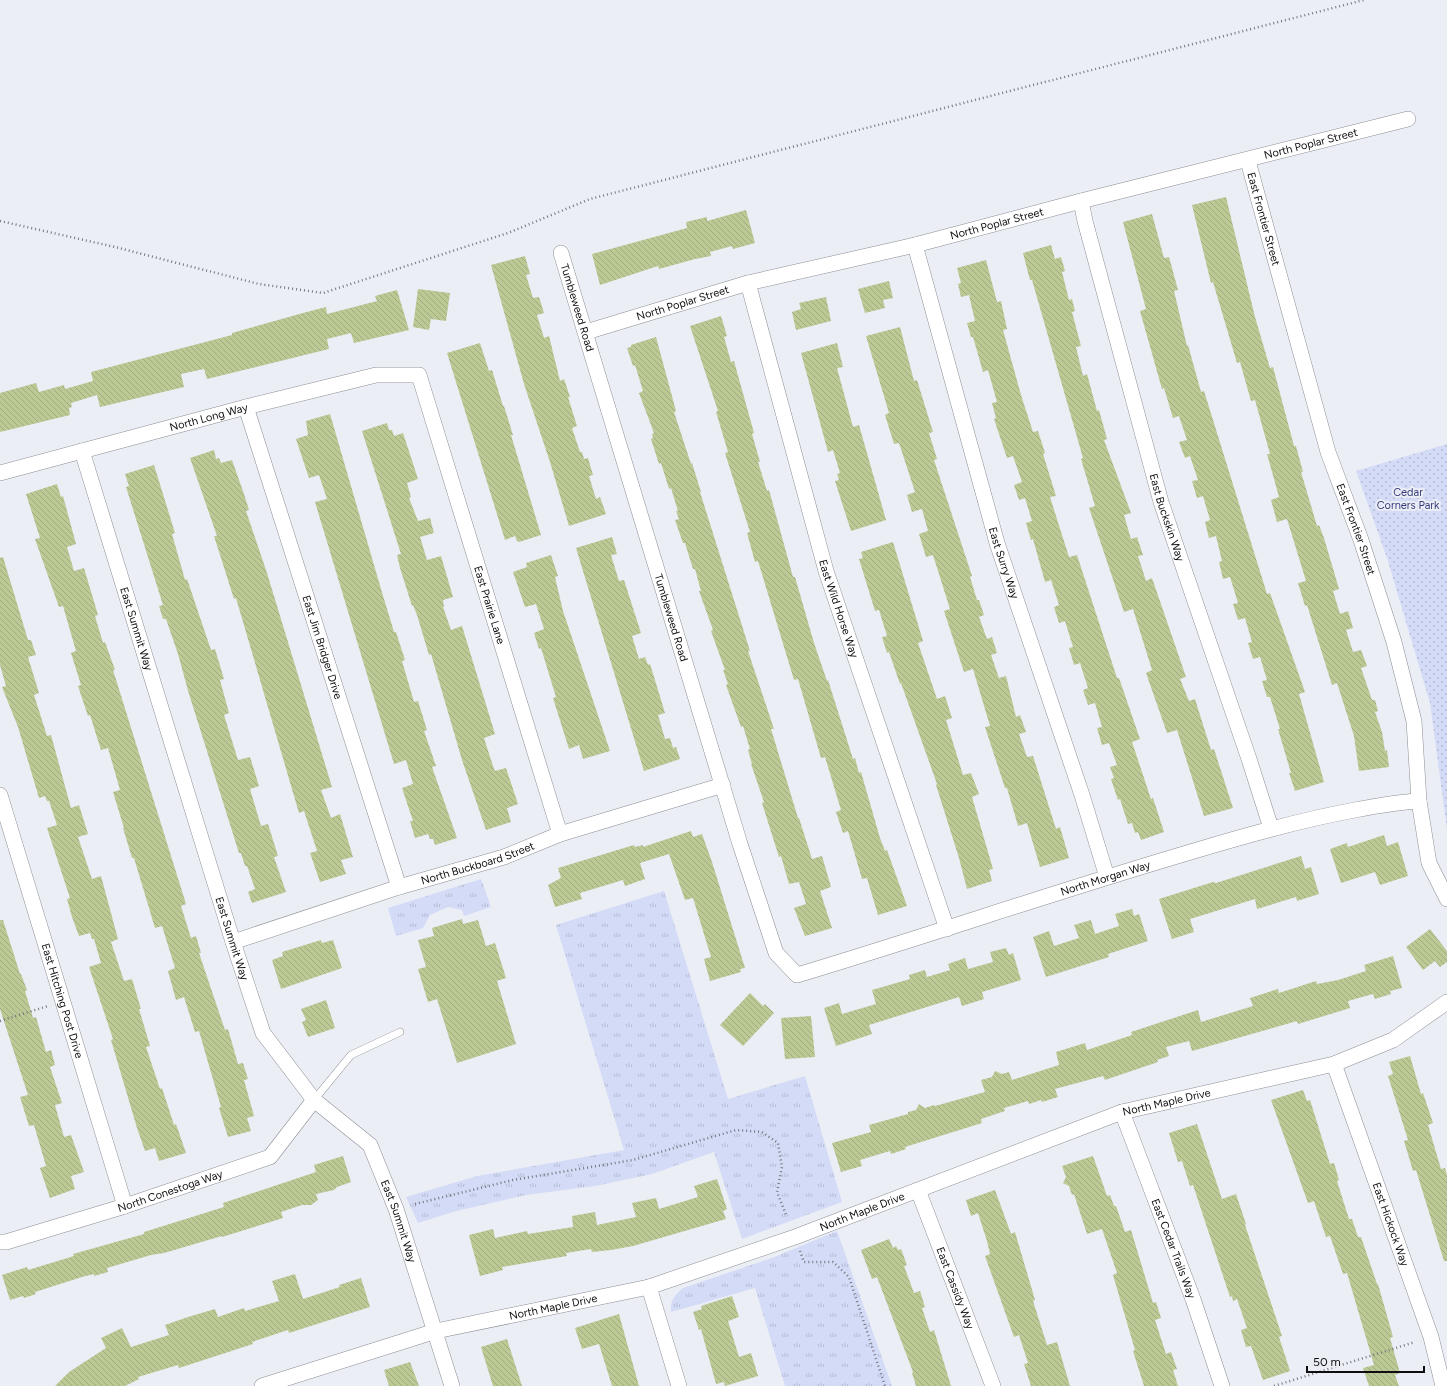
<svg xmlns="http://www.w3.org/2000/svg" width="1447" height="1386" font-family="Figtree,sans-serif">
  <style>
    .grass { fill: url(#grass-tufts) }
    .park { fill: url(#park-dots) }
    .building { fill: url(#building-back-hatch) }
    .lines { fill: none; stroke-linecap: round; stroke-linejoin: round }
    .lane-casing { stroke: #8c8e95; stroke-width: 8 }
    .street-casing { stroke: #8c8e95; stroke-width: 16 }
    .path { stroke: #76777d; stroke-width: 2.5; stroke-dasharray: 1 3; stroke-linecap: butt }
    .lane { stroke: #fff; stroke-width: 7 }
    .street { stroke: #fff; stroke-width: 15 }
    .labels { text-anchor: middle; stroke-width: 4; stroke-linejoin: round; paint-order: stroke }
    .street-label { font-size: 11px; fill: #0e0e11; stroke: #eceef6 }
    .park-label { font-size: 11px; fill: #363d7a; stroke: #eceef6 }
  </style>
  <defs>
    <pattern id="grass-tufts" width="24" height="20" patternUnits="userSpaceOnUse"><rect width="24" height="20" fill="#d4dbf7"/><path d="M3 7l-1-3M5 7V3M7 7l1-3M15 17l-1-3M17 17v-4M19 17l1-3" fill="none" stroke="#b5bbd3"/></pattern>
    <pattern id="park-dots" width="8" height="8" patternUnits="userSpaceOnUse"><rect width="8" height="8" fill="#d4dbf7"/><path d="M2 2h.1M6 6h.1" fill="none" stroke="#b5bbd3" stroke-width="1.8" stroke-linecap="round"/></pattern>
    <pattern id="building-back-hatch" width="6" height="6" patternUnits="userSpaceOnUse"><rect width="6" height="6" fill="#bbc995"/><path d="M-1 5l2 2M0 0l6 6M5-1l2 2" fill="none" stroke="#a0ab7f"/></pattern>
  </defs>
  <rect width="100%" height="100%" fill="#eceef6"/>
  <g class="grass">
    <polygon points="481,879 491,907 464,916 462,910 448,907 430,915 423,928 396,936 388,908"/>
    <polygon points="664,891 728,1099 805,1076 842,1202 742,1239 714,1152 652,1174 595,1186 526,1195 456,1211 418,1223 406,1197 477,1176 624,1150 556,925"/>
    <path d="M837,1231L892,1386H785L755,1288L671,1312C670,1301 674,1295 683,1288L772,1258Z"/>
  </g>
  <polygon class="park" points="1447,444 1447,829 1430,703 1387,558 1356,471"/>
  <g class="building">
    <polygon points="1226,197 1255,317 1270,368 1273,367 1294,446 1296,446 1303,472 1301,472 1317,526 1319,525 1324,538 1339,589 1333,591 1340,614 1348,611 1353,628 1346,630 1353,652 1361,650 1367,666 1361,668 1372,700 1375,700 1378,711 1375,712 1382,732 1385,751 1387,750 1389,767 1359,771 1354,736 1337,683 1332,685 1307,605 1305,606 1298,583 1306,581 1287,519 1277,522 1271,500 1279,497 1267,454 1270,454 1255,400 1251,401 1240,362 1237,363 1213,282 1211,283 1192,205"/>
    <polygon points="746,210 755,243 733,249 732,246 710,252 711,256 695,259 659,269 658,266 600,285 592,254 687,228 686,222 707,217 707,221"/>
    <polygon points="1152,214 1164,258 1169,257 1178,290 1174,291 1187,346 1188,345 1201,392 1204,391 1267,594 1270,593 1305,692 1299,694 1324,782 1295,791 1289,773 1291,773 1278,729 1280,729 1270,697 1267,697 1262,681 1267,680 1260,657 1253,659 1248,643 1252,642 1245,618 1238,620 1233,604 1238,603 1230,577 1223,579 1219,562 1222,561 1216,536 1209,538 1205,522 1210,520 1203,496 1197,498 1192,481 1198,480 1190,456 1185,458 1179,442 1187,440 1179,416 1173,418 1164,388 1162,389 1140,311 1146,309 1123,222"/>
    <polygon points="1051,245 1055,259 1061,257 1065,271 1062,272 1069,300 1072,299 1075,311 1072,312 1081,346 1076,347 1083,376 1087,374 1097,411 1099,410 1107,439 1104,440 1131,513 1124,515 1131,539 1137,537 1143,555 1138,556 1146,581 1152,578 1186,677 1180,679 1189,701 1195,699 1211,750 1214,749 1233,808 1204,816 1177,730 1167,733 1146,673 1152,670 1133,609 1124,612 1089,508 1095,506 1081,459 1083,458 1032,280 1030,280 1023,253"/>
    <polygon points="525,256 530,274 526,275 533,298 539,297 544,313 537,315 544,338 549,336 560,381 564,379 570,397 568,397 577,426 572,428 580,452 582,452 584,459 588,458 593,475 589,476 596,499 600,497 606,514 569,526 550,462 524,384 491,265"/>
    <polygon points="986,260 997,302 1001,301 1007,329 1003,330 1021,395 1033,432 1038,431 1045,453 1043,454 1056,496 1050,497 1069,557 1077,555 1117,678 1119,678 1140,739 1132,742 1151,799 1153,798 1164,832 1141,840 1138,832 1135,833 1132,823 1128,824 1120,799 1118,800 1111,779 1114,778 1110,767 1117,765 1109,743 1102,745 1097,728 1102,727 1095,703 1088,705 1083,690 1088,688 1080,663 1074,665 1069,648 1073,647 1065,621 1059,623 1054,607 1059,605 1051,580 1045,582 1033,539 1031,540 1026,523 1032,521 1025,498 1019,500 1014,485 1022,482 1013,456 1007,458 994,419 996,418 992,403 997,402 988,370 983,372 973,337 971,337 967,323 975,321 969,295 961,297 958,284 961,283 957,268"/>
    <polygon points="889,281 893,298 883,300 885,308 865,313 858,289"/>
    <polygon points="418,289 450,293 446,321 431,319 429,330 413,327"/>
    <polygon points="397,290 409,330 354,343 351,333 327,339 329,349 207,379 204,369 181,374 184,387 100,407 97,395 71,403 72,407 69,408 70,415 0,432 0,393 7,391 36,383 39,392 64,385 65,389 93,381 91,372 232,335 232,333 303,313 326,307 327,314 377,301 375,296"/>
    <polygon points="826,297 831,321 796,330 792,312 801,309 799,303"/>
    <polygon points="721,316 727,336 724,337 731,362 734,361 754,433 752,434 760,462 758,462 767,491 769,490 793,577 795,577 814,643 827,681 828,680 853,759 855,758 859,773 861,772 880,838 885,851 887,850 907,906 878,915 867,878 862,879 848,831 843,833 836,812 841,810 825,757 821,758 798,679 794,680 758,561 755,562 747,533 750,532 725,453 728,452 716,412 718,411 690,326"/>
    <polygon points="900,327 914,381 917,380 933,432 929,433 937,459 934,460 972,576 970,577 977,600 979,600 984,615 979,617 987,639 992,637 997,653 991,655 999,678 1006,676 1016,717 1020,715 1026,732 1019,734 1027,757 1033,756 1056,829 1060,827 1069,858 1040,867 1027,823 1018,826 1007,788 1005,788 985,727 990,726 973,669 964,672 944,611 950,609 933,555 926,557 919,534 928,531 922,509 912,512 907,495 915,492 899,443 894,444 885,415 889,413 866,336"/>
    <polygon points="656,337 676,411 674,412 691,464 692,463 701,492 700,492 750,651 748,651 774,729 771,729 798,818 799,818 812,859 822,856 831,887 820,891 832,928 805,936 794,908 806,904 799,882 789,884 781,856 779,857 762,803 764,802 751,764 752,764 748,750 750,749 743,726 741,727 726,685 728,684 723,670 725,670 711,631 713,630 699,591 701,591 695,569 693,569 685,543 683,543 675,520 679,519 676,511 678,511 671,488 669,489 661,463 659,464 651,439 653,438 652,434 654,433 639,393 643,391 635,365 633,366 627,348 631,347 631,345"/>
    <polygon points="480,343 489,371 492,370 503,406 504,406 513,435 511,435 541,535 519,542 517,541 515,536 505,540 447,353"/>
    <polygon points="837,343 843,367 837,368 853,427 859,425 886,520 851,531 835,481 839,480 837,474 840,473 833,450 828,452 801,353"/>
    <polygon points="330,414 381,589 394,632 396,632 405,660 402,661 414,702 418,701 427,730 424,731 436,766 432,767 457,838 435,845 433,839 430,839 428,834 415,838 410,821 413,821 402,788 413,784 406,760 394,764 315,502 327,499 319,475 309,478 296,439 308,435 306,421"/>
    <polygon points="387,423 389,430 392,430 394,436 403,433 418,479 407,483 411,497 409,498 418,521 430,518 434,533 420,537 427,560 441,556 453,597 443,600 444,607 443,607 451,630 462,626 495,734 484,738 493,766 495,771 506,768 518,804 507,808 511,822 486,830 462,760 431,654 429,655 417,615 413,605 412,606 400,568 397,555 401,554 362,431"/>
    <polygon points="214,450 216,459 219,458 221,463 232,460 244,494 249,510 246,511 267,573 332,787 321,790 331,818 340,814 353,857 341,860 346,874 320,882 310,853 317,851 304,811 299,813 236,598 234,599 214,536 217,536 190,458"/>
    <polygon points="154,465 175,533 172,534 185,580 187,579 211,650 215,649 224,679 220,680 229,713 224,715 238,760 250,757 259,786 250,789 261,826 268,824 278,856 274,857 286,892 252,903 248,892 255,889 247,866 245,866 241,853 239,853 189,694 178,654 166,619 163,619 159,606 163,605 126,487 129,486 125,474"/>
    <polygon points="57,484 61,497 63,496 76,544 67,547 74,571 84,568 98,615 95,616 103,643 105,642 115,670 113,670 186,904 181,906 191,938 196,936 201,953 199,953 225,1030 228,1029 238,1064 243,1063 248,1079 244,1080 254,1116 247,1118 251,1131 228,1137 219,1108 221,1107 199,1031 195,1032 184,997 176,1000 168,971 175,968 162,926 155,928 134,858 132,858 123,828 124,828 113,792 120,790 108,748 101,750 90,715 88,716 78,686 81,685 71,653 76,651 63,606 59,607 35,539 40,538 26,494"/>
    <polygon points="612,537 617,554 611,555 619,581 624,580 641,633 632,636 639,659 645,657 648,665 650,664 655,680 665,713 658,715 665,739 670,738 673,748 676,747 680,759 644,771 576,548"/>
    <polygon points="893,542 923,641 918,643 937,699 945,696 952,718 946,720 963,775 971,773 979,794 972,797 993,869 989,870 992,881 967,889 959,858 936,785 937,784 901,683 900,684 889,652 887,653 882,637 887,636 879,610 875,611 859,559 863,558 861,552"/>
    <polygon points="551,555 558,576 555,577 563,611 610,751 583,759 579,745 569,749 553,698 556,697 541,648 539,649 534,633 544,629 536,604 525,607 513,572 527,567 526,563"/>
    <polygon points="3,557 28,640 31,640 36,655 28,657 39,693 34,695 47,736 51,735 71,808 79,805 88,834 78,837 92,879 101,876 118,939 111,942 124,981 132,979 141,1009 139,1009 150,1046 146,1047 160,1089 162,1088 174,1125 176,1124 186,1153 159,1161 155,1148 145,1151 137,1128 111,1040 113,1039 89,967 101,963 94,939 92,939 90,933 79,936 72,917 67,899 70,898 47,828 57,825 49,801 47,801 45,796 39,798 18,727 2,687 6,686 0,665 0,558"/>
    <polygon points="691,831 693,837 702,834 712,862 745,968 740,969 741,972 710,981 704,959 711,957 693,898 685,900 669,854 640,863 645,879 625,886 623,880 580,893 582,899 555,907 548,885 561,878 558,868 634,845 635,847 643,845 643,847"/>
    <polygon points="1384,835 1387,846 1398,842 1408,876 1380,885 1375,872 1341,883 1330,849 1347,843 1348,847"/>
    <polygon points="1301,856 1305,869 1311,867 1319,894 1297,901 1296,897 1257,909 1255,899 1190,919 1194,932 1172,939 1159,899 1213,882 1216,883"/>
    <polygon points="1132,909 1134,916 1139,914 1148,941 1108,954 1109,957 1046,977 1033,937 1049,931 1054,946 1079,938 1074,925 1091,920 1095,934 1119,926 1115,914"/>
    <polygon points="462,919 463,924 478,920 486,946 495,943 506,978 497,981 516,1044 457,1063 437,999 428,1002 418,969 426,967 418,940 434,936 432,928"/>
    <polygon points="0,920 3,920 20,974 21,974 27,990 25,991 33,1018 36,1017 46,1052 51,1050 55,1065 50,1067 62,1103 55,1105 64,1137 71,1135 84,1172 71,1176 75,1189 50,1198 40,1168 46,1166 34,1125 29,1126 20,1097 28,1095 0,1009"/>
    <polygon points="1430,929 1447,951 1447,962 1440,967 1435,961 1423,970 1406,947"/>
    <polygon points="321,940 322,943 333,940 342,968 281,989 272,960 283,956 282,952"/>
    <polygon points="1006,948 1009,955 1013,953 1021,980 982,992 984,999 962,1006 959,997 869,1025 872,1034 836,1046 824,1008 839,1003 842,1014 876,1004 872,990 910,979 909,975 925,970 927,977 950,970 948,964 965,958 968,969 993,962 990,952"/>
    <polygon points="1393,956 1402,988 1390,991 1391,994 1375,999 1373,994 1348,1001 1350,1008 1334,1013 1298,1024 1297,1021 1192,1051 1189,1041 1166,1047 1169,1056 1157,1060 1158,1062 1105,1080 1103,1076 1055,1089 1058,1097 1042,1102 1041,1100 1029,1104 1028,1101 1004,1108 1005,1111 981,1119 982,1123 905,1147 906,1149 891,1154 890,1151 860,1160 862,1166 841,1172 832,1143 871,1132 869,1125 908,1114 908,1112 916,1110 919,1104 925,1108 934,1105 935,1106 985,1092 981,1080 992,1077 995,1071 1002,1074 1009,1072 1012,1080 1059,1065 1056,1052 1085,1043 1087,1050 1132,1035 1131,1032 1198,1010 1201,1022 1253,1006 1250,998 1278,989 1279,993 1316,981 1317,984 1338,980 1366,971 1364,965"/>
    <polygon points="750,993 763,1006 765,1004 774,1013 743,1046 720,1025"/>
    <polygon points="326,1000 335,1028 308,1037 302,1022 306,1020 301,1009"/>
    <polygon points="811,1016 815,1057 785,1059 781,1018"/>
    <polygon points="1410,1056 1421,1094 1423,1093 1433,1123 1428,1125 1441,1169 1445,1168 1447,1175 1447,1261 1444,1261 1416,1170 1413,1171 1404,1141 1408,1140 1388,1076 1393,1074 1389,1062"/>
    <polygon points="1303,1090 1307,1101 1310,1100 1330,1164 1334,1163 1339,1180 1337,1181 1349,1219 1352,1219 1358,1237 1361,1237 1377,1284 1378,1284 1393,1337 1390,1338 1400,1373 1395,1375 1399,1386 1369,1386 1363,1368 1374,1365 1347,1273 1343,1274 1330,1236 1326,1237 1314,1201 1308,1203 1271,1100"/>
    <polygon points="1197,1124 1222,1199 1236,1194 1246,1224 1245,1225 1282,1336 1279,1337 1290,1371 1263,1380 1251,1346 1246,1347 1241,1330 1247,1328 1237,1299 1233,1301 1232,1296 1230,1297 1193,1185 1190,1186 1182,1161 1178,1162 1169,1133"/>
    <polygon points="343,1156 351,1182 337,1187 334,1190 316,1194 318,1200 311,1205 302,1205 281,1212 283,1218 222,1237 222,1236 164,1253 151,1255 107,1268 108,1272 94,1276 94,1274 82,1277 35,1292 36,1294 24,1298 23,1296 10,1300 2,1275 27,1267 28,1270 74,1256 73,1254 144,1234 144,1232 224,1207 223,1203 316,1172 314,1165"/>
    <polygon points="1093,1156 1107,1196 1110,1195 1114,1206 1116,1206 1125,1232 1131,1230 1153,1303 1156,1302 1161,1318 1155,1320 1166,1354 1171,1352 1177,1369 1173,1370 1178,1386 1144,1386 1133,1351 1135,1350 1113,1275 1117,1273 1102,1229 1087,1234 1074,1194 1072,1195 1069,1186 1063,1183 1066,1177 1062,1166"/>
    <polygon points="717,1179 727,1209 723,1211 726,1219 633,1246 611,1250 592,1252 591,1249 566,1253 567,1256 502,1267 503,1270 480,1276 469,1235 493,1229 495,1238 527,1231 528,1234 573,1227 572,1216 595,1212 597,1225 636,1217 632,1203 656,1198 659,1209 698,1197 694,1186"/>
    <polygon points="995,1190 1011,1234 1015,1232 1035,1300 1033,1301 1047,1345 1057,1342 1070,1386 1031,1386 1024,1364 1028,1363 1019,1335 1014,1337 985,1256 990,1254 987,1241 978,1213 971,1216 966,1200"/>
    <polygon points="889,1239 893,1248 896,1246 898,1250 901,1249 907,1265 904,1266 914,1293 920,1291 925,1307 922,1308 930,1332 934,1330 951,1386 916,1386 912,1373 913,1372 877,1277 872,1279 861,1250"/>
    <polygon points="295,1274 303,1299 340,1287 339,1285 361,1278 370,1307 289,1333 288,1330 252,1342 253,1344 179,1368 178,1365 138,1377 139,1379 125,1386 55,1386 69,1372 106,1348 101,1338 122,1328 131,1347 169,1335 165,1325 188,1317 215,1309 218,1317 244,1308 245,1311 279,1301 272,1281"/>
    <polygon points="732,1296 739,1317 728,1321 739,1357 751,1353 758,1376 725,1386 724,1382 716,1384 701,1329 699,1330 693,1312 702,1309 701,1306"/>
    <polygon points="619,1314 625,1336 639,1386 612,1386 599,1344 582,1349 575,1328"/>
    <polygon points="507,1339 522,1386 493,1386 481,1347"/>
    <polygon points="410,1362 419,1386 389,1386 384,1370"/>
  </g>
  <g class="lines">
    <defs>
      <polyline id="lane" points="314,1100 351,1055 400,1032"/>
      <g id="street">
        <path id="s1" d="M1248,161L1328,452L1361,540L1394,642L1414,721L1419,801L1429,863L1447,899"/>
        <path id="s2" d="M1081,201L1085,221L1161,502L1249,759L1271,828"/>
        <path id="s3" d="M915,245L997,543L1082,795L1107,877"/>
        <path id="s4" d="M561,253L740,844L776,953L797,975C930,935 1061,890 1194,851C1247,835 1300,820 1355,810C1376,806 1397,802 1419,801"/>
        <path id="s5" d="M748,283L826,571L947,929"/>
        <path id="s6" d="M586,332L748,283L915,245L1081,201L1408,119"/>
        <path id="s7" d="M246,407L399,887"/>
        <path id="s8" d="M82,451L233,942L263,1033L314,1100L370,1145L396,1209L452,1386"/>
        <path id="s9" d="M0,473L246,407L376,375H419L560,834"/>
        <path id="s10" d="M0,795L125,1206"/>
        <path id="s11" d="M233,942L399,887L504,857L560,834L723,785"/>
        <path id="s12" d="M1334,1064L1431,1337L1443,1386"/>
        <path id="s13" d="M1122,1112L1193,1299L1222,1386"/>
        <path id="s14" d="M918,1190L993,1386"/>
        <path id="s15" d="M0,1242H6L125,1206L270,1157L314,1100"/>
        <polyline points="649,1287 679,1386"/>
        <path id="s16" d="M262,1386L436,1331L649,1287L795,1237L1122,1112L1334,1064L1393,1040L1447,1002"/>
      </g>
    </defs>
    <use href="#lane" class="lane-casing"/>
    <use href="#street" class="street-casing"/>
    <g class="path">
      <polyline points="0,221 115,247 259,284 323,293 508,233 590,199 1364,0"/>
      <polyline points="0,1021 48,1006"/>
      <polyline points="415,1204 513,1180 633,1160 736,1130 762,1132 778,1143 782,1167 777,1192 787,1217"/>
      <polyline points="800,1251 804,1262 833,1262 849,1277 885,1386"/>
      <polyline points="1274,1386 1415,1342"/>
    </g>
    <use href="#lane" class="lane"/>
    <use href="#street" class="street"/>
  </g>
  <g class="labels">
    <g class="street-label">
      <text dy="4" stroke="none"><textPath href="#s6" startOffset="749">North Poplar Street</textPath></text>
      <text dy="4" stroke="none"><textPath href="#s1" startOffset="60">East Frontier Street</textPath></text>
      <text dy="4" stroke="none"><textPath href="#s6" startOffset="425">North Poplar Street</textPath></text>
      <text dy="4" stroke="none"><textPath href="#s6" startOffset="101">North Poplar Street</textPath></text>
      <text dy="4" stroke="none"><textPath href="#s4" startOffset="57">Tumbleweed Road</textPath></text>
      <text dy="4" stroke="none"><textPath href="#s9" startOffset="216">North Long Way</textPath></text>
      <text dy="4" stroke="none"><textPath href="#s2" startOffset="328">East Buckskin Way</textPath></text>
      <text dy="4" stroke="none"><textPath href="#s1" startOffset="384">East Frontier Street</textPath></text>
      <text dy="4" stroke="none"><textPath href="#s3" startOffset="330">East Surry Way</textPath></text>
      <text dy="4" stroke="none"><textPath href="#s9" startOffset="672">East Prairie Lane</textPath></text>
      <text dy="4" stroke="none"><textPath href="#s5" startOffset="338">East Wild Horse Way</textPath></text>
      <text dy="4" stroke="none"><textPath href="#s4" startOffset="381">Tumbleweed Road</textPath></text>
      <text dy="4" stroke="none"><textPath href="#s8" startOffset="186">East Summit Way</textPath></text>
      <text dy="4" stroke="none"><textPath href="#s7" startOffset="252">East Jim Bridger Drive</textPath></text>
      <text dy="4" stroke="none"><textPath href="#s11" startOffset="257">North Buckboard Street</textPath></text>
      <text dy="4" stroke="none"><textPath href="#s4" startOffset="1086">North Morgan Way</textPath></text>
      <text dy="4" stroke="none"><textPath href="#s8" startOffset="510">East Summit Way</textPath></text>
      <text dy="4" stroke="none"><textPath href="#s10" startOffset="215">East Hitching Post Drive</textPath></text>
      <text dy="4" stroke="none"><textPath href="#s16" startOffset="950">North Maple Drive</textPath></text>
      <text dy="4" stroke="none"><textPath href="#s15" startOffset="178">North Conestoga Way</textPath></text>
      <text dy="4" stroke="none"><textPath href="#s16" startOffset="626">North Maple Drive</textPath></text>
      <text dy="4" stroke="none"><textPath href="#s8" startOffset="847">East Summit Way</textPath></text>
      <text dy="4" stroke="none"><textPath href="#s12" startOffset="170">East Hickock Way</textPath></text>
      <text dy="4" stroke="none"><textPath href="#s13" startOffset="146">East Cedar Trails Way</textPath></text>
      <text dy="4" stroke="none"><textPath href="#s14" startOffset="105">East Cassidy Way</textPath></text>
      <text dy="4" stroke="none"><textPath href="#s16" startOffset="302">North Maple Drive</textPath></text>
    </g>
    <g class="park-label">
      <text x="1408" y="496">Cedar<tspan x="1408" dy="13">Corners Park</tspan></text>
    </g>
  </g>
  <path d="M1307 1366v6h117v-6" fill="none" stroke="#0e0e11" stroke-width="2"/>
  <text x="1313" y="1366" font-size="12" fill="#0e0e11" stroke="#eceef6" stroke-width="3" paint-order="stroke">50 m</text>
</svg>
